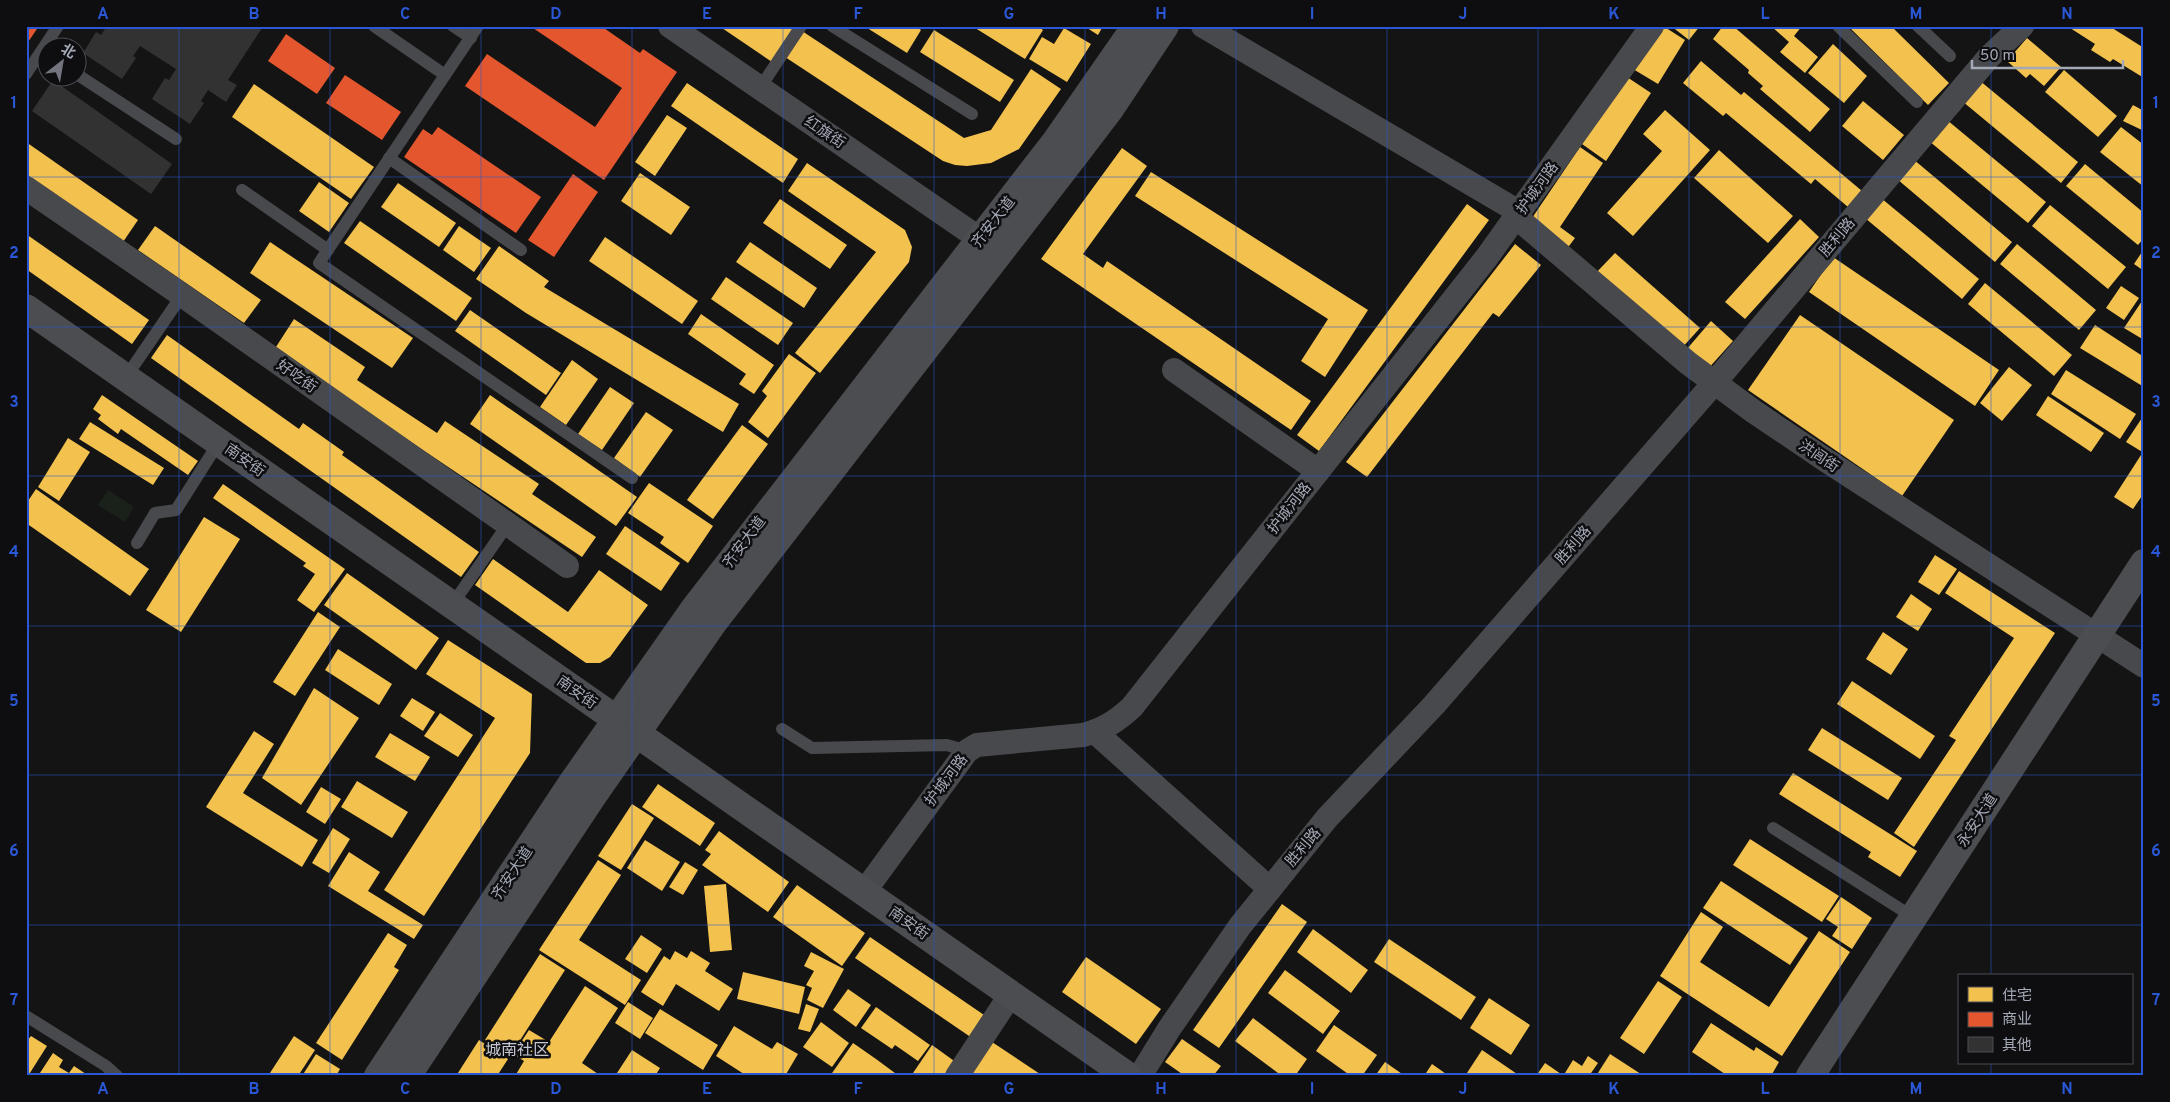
<svg xmlns="http://www.w3.org/2000/svg" width="2170" height="1102" font-family="Overpass,'Noto Sans SC',sans-serif">
  <style>
    .green { fill: #1a211b }
    .homes { fill: #f2c14e }
    .shops { fill: #e4572e }
    .building { fill: #323233 }
    .lines { fill: none; stroke-linecap: round; stroke-linejoin: round }
    .lane { stroke: #48494d; stroke-width: 12 }
    .street { stroke: #48494d; stroke-width: 24 }
    .secondary { stroke: #4c4d51; stroke-width: 28 }
    .grid { fill: none; stroke: #2a57d5; stroke-width: 1; stroke-opacity: 0.55 }
    .labels { text-anchor: middle; stroke-width: 5; stroke-linejoin: round; paint-order: stroke }
    .street-label { font-size: 15px; fill: #a4a9b6; stroke: #0e0e10 }
    .neighbourhood-label { font-size: 16px; fill: #c5c8d2; stroke: #0e0e10 }
    .neatline { fill: none; stroke: #2a57d5; stroke-width: 2 }
    .grid-label { font-size: 16px; text-anchor: middle; font-weight: bold; fill: #2a57d5 }
  </style>
  <rect width="100%" height="100%" fill="#141414"/>
  <polygon class="green" points="108,490 134,507 125,522 98,505"/>
  <g class="homes">
    <polygon points="719,26 795,26 772,62"/>
    <polygon points="864,26 915,26 921,30 907,53"/>
    <polygon points="972,26 1037,26 1043,30 1025,59"/>
    <polygon points="1084,26 1103,26 1098,35"/>
    <polygon points="1663,26 1685,40 1658,84 1633,69"/>
    <polygon points="1671,26 1700,26 1689,40"/>
    <polygon points="1723,26 1733,26 1830,109 1810,132 1760,89 1763,86 1748,73 1749,70 1713,39"/>
    <polygon points="1771,26 1802,26 1794,36 1818,57 1805,73 1780,52 1789,42"/>
    <polygon points="1848,26 1891,26 1949,83 1928,105"/>
    <polygon points="2067,26 2109,26 2144,48 2144,78 2113,59 2110,62 2091,50 2095,44"/>
    <polygon points="1064,28 1091,44 1067,82 1029,59 1042,37 1054,44"/>
    <polygon points="934,30 1014,80 1000,102 920,52"/>
    <polygon points="802,31 964,138 991,130 1031,69 1061,89 1019,149 991,163 967,166 955,165 943,161 785,57"/>
    <polygon points="2027,38 2061,67 2044,86 2030,74 2026,78 2007,61"/>
    <polygon points="1833,44 1867,76 1844,103 1808,73"/>
    <polygon points="1701,61 1741,95 1744,92 1862,191 1848,207 1815,179 1811,184 1726,113 1723,116 1683,83"/>
    <polygon points="2064,70 2117,116 2098,137 2045,92"/>
    <polygon points="1627,77 1651,93 1606,161 1582,144"/>
    <polygon points="1979,80 2078,162 2061,183 1962,101"/>
    <polygon points="687,83 798,159 783,183 671,106"/>
    <polygon points="254,84 374,167 351,199 232,117"/>
    <polygon points="1863,101 1904,135 1883,160 1842,126"/>
    <polygon points="2133,105 2144,111 2144,131 2123,121"/>
    <polygon points="1665,110 1710,150 1633,236 1607,213 1662,151 1643,134"/>
    <polygon points="667,115 687,128 655,176 635,162"/>
    <polygon points="1947,120 2046,202 2028,223 1929,141"/>
    <polygon points="2121,127 2144,145 2144,187 2100,152"/>
    <polygon points="26,142 138,220 123,242 26,174"/>
    <polygon points="1580,147 1603,163 1560,227 1575,238 1566,250 1530,221"/>
    <polygon points="1122,148 1147,166 1083,254 1103,268 1107,261 1311,401 1291,430 1041,259"/>
    <polygon points="1719,150 1793,216 1768,243 1694,178"/>
    <polygon points="1913,159 2012,242 1995,262 1897,179"/>
    <polygon points="807,163 905,230 912,247 909,262 820,373 795,353 876,252 788,191"/>
    <polygon points="2085,164 2144,213 2144,238 2138,245 2066,186"/>
    <polygon points="1151,172 1368,310 1325,377 1301,361 1328,319 1135,196"/>
    <polygon points="640,173 690,207 671,235 621,201"/>
    <polygon points="319,182 349,203 329,232 299,211"/>
    <polygon points="398,183 456,223 439,247 381,207"/>
    <polygon points="1881,198 1979,279 1962,299 1865,218"/>
    <polygon points="780,199 847,245 830,269 763,223"/>
    <polygon points="1467,204 1489,220 1319,451 1297,435"/>
    <polygon points="2050,205 2126,267 2108,289 2032,226"/>
    <polygon points="1800,219 1819,237 1745,319 1725,302"/>
    <polygon points="360,221 472,298 456,321 344,243"/>
    <polygon points="155,226 261,300 244,323 138,250"/>
    <polygon points="459,226 491,248 474,272 443,250"/>
    <polygon points="26,234 149,320 132,344 26,269"/>
    <polygon points="605,237 698,301 682,324 589,261"/>
    <polygon points="270,242 413,338 392,368 250,273"/>
    <polygon points="750,242 817,288 804,308 736,262"/>
    <polygon points="1515,244 1541,265 1499,317 1493,313 1367,477 1346,462"/>
    <polygon points="2017,244 2096,310 2079,330 2000,264"/>
    <polygon points="499,246 549,281 544,287 739,404 723,432 526,313 476,279"/>
    <polygon points="2144,249 2144,271 2134,264"/>
    <polygon points="1615,253 1700,328 1681,349 1593,276"/>
    <polygon points="1833,257 1999,370 1975,406 1809,292"/>
    <polygon points="726,277 793,323 778,345 711,299"/>
    <polygon points="1985,283 2072,355 2054,376 1968,304"/>
    <polygon points="2121,286 2139,298 2124,320 2106,308"/>
    <polygon points="2144,298 2144,340 2124,328"/>
    <polygon points="470,310 561,373 546,395 455,331"/>
    <polygon points="701,314 774,365 754,394 739,384 746,374 688,334"/>
    <polygon points="1800,315 1954,420 1902,496 1748,390"/>
    <polygon points="294,319 365,367 357,380 437,433 445,421 539,484 532,494 596,537 582,557 274,350"/>
    <polygon points="1711,321 1733,341 1707,370 1686,350"/>
    <polygon points="2095,325 2144,357 2144,387 2080,348"/>
    <polygon points="167,335 299,429 303,423 344,452 342,455 479,552 461,577 151,358"/>
    <polygon points="789,354 816,373 768,438 748,422 767,396 762,391"/>
    <polygon points="572,360 598,379 566,425 540,407"/>
    <polygon points="2009,367 2032,385 2002,421 1980,403"/>
    <polygon points="2066,370 2136,414 2120,439 2051,394"/>
    <polygon points="610,387 634,403 602,450 578,434"/>
    <polygon points="102,395 198,461 188,475 121,429 118,434 98,419 101,415 93,409"/>
    <polygon points="490,395 637,497 616,526 470,424"/>
    <polygon points="2048,396 2104,433 2091,452 2036,415"/>
    <polygon points="646,412 673,430 640,477 614,458"/>
    <polygon points="2144,415 2144,453 2126,442"/>
    <polygon points="90,422 164,468 153,485 79,439"/>
    <polygon points="742,425 768,444 713,519 687,500"/>
    <polygon points="68,438 90,452 59,501 38,487"/>
    <polygon points="2141,455 2144,457 2144,493 2133,509 2114,497"/>
    <polygon points="649,483 713,526 688,563 660,543 664,537 628,513"/>
    <polygon points="223,484 345,569 314,612 297,600 315,574 303,566 306,563 213,498"/>
    <polygon points="36,489 149,569 130,596 26,523 26,504"/>
    <polygon points="204,517 240,539 181,632 146,610"/>
    <polygon points="625,526 680,563 661,591 606,554"/>
    <polygon points="1935,555 1957,569 1939,595 1918,582"/>
    <polygon points="493,559 568,612 599,570 648,605 610,657 600,663 586,663 475,585"/>
    <polygon points="1959,571 2055,633 1914,847 1894,833 1956,740 1949,736 2014,638 1945,593"/>
    <polygon points="347,573 439,638 416,670 324,605"/>
    <polygon points="1911,594 1932,609 1918,631 1896,617"/>
    <polygon points="318,612 340,627 295,696 273,682"/>
    <polygon points="1883,632 1908,649 1891,675 1866,659"/>
    <polygon points="448,640 532,694 530,753 424,916 384,890 495,718 426,674"/>
    <polygon points="338,649 392,684 379,705 325,670"/>
    <polygon points="1852,681 1935,736 1920,759 1837,704"/>
    <polygon points="314,688 359,718 301,805 262,778"/>
    <polygon points="412,698 435,712 423,731 400,716"/>
    <polygon points="440,713 473,735 458,757 424,736"/>
    <polygon points="1822,728 1902,778 1888,800 1808,750"/>
    <polygon points="254,731 274,744 243,793 318,840 302,867 206,807"/>
    <polygon points="390,733 430,757 415,781 375,757"/>
    <polygon points="1793,773 1917,851 1900,877 1868,857 1871,852 1779,794"/>
    <polygon points="357,781 408,812 392,838 341,807"/>
    <polygon points="658,784 715,823 700,846 642,807"/>
    <polygon points="321,787 341,799 325,824 306,812"/>
    <polygon points="632,804 654,818 621,870 598,856"/>
    <polygon points="333,828 350,839 329,873 312,863"/>
    <polygon points="719,831 789,882 768,912 702,865 711,854 705,850"/>
    <polygon points="1750,839 1839,896 1822,922 1733,865"/>
    <polygon points="645,840 680,862 662,891 627,868"/>
    <polygon points="349,852 380,872 368,891 423,925 414,939 328,886"/>
    <polygon points="598,860 621,875 579,940 641,980 625,1005 539,950"/>
    <polygon points="685,862 698,870 683,895 669,887"/>
    <polygon points="1721,881 1808,938 1790,965 1703,908"/>
    <polygon points="726,884 732,950 710,952 704,886"/>
    <polygon points="797,885 865,933 842,966 773,917"/>
    <polygon points="1841,897 1872,918 1852,949 1832,936 1838,927 1826,919"/>
    <polygon points="1282,904 1307,922 1219,1048 1193,1030"/>
    <polygon points="1701,912 1723,927 1700,962 1769,1007 1819,931 1850,952 1782,1056 1660,976"/>
    <polygon points="1313,929 1368,970 1351,993 1297,952"/>
    <polygon points="388,933 407,945 394,967 399,970 342,1060 316,1043"/>
    <polygon points="641,935 662,949 647,973 625,959"/>
    <polygon points="870,937 987,1017 972,1038 855,958"/>
    <polygon points="1389,939 1476,997 1461,1020 1374,962"/>
    <polygon points="675,951 687,958 691,951 710,963 705,971 733,989 719,1011 676,984 663,1006 641,992 664,956 670,960"/>
    <polygon points="811,952 844,969 823,1008 807,1000 812,988 806,985 814,971 804,966"/>
    <polygon points="540,954 565,970 510,1056 485,1040"/>
    <polygon points="1086,957 1161,1009 1136,1044 1062,992"/>
    <polygon points="1285,970 1340,1011 1323,1034 1268,993"/>
    <polygon points="743,972 805,987 799,1014 737,999"/>
    <polygon points="1658,981 1682,997 1644,1054 1620,1038"/>
    <polygon points="585,986 618,1008 582,1063 601,1076 515,1076 524,1061 513,1054 529,1030 549,1042"/>
    <polygon points="848,989 871,1005 856,1027 833,1010"/>
    <polygon points="1489,998 1530,1025 1511,1055 1470,1028"/>
    <polygon points="628,1002 653,1018 640,1039 615,1023"/>
    <polygon points="806,1004 819,1009 810,1032 798,1029"/>
    <polygon points="876,1007 930,1045 918,1061 895,1045 892,1049 861,1028"/>
    <polygon points="660,1009 718,1045 703,1070 645,1033"/>
    <polygon points="1253,1018 1307,1059 1295,1076 1282,1076 1235,1041"/>
    <polygon points="821,1022 849,1043 832,1067 803,1047"/>
    <polygon points="1711,1023 1754,1051 1756,1047 1779,1062 1771,1076 1728,1076 1692,1052"/>
    <polygon points="1334,1025 1377,1055 1362,1076 1351,1076 1316,1051"/>
    <polygon points="734,1026 772,1049 777,1042 798,1054 785,1076 747,1076 716,1056"/>
    <polygon points="31,1036 47,1046 28,1076 26,1076 26,1042"/>
    <polygon points="294,1036 315,1050 298,1076 268,1076"/>
    <polygon points="1182,1039 1221,1066 1213,1076 1185,1076 1165,1062"/>
    <polygon points="479,1040 508,1059 497,1076 456,1076"/>
    <polygon points="989,1040 1043,1076 968,1076"/>
    <polygon points="853,1043 876,1059 899,1076 830,1076"/>
    <polygon points="932,1045 957,1063 947,1076 911,1076"/>
    <polygon points="632,1050 660,1068 655,1076 621,1076 617,1073"/>
    <polygon points="1482,1050 1520,1076 1465,1076"/>
    <polygon points="53,1053 63,1060 59,1067 69,1073 74,1066 89,1076 38,1076"/>
    <polygon points="316,1054 340,1069 336,1076 302,1076"/>
    <polygon points="1610,1054 1644,1076 1596,1076"/>
    <polygon points="1588,1056 1598,1063 1589,1076 1568,1076 1565,1073 1573,1060 1582,1066"/>
    <polygon points="1385,1062 1405,1076 1375,1076"/>
    <polygon points="1545,1063 1564,1076 1536,1076"/>
    <polygon points="1432,1064 1449,1076 1424,1076"/>
  </g>
  <g class="shops">
    <polygon points="26,26 39,26 26,45"/>
    <polygon points="530,26 601,26 640,53 643,49 677,72 604,180 465,86 487,54 595,127 622,88"/>
    <polygon points="286,34 335,68 317,94 268,61"/>
    <polygon points="345,75 401,112 382,140 326,103"/>
    <polygon points="438,127 541,197 516,233 404,157 423,129 432,135"/>
    <polygon points="573,174 598,192 554,257 528,240"/>
  </g>
  <g class="building">
    <polygon points="107,26 260,26 262,28 228,80 237,85 226,102 208,90 201,101 204,103 190,124 152,99 165,78 169,80 176,69 140,46 133,56 136,58 122,79 83,53 96,32 101,35"/>
    <polygon points="53,80 172,164 151,194 32,111"/>
  </g>
  <g class="lines">
    <g class="lane">
      <polyline points="374,26 445,75"/>
      <polyline points="453,26 471,38"/>
      <polyline points="478,26 319,263 632,478"/>
      <polyline points="832,26 972,114"/>
      <polyline points="1838,26 1917,102"/>
      <polyline points="1918,26 1950,56"/>
      <polyline points="26,74 58,26"/>
      <polyline points="78,75 176,139"/>
      <polyline points="760,88 801,26"/>
      <polyline points="389,158 521,250"/>
      <polyline points="242,190 328,250"/>
      <polyline points="126,377 182,295"/>
      <polyline points="137,543 155,513 176,510 219,442"/>
      <polyline points="452,605 508,524"/>
      <polyline points="782,729 812,748 947,745 967,751"/>
      <polyline points="1773,828 1913,917"/>
      <polyline points="26,1016 106,1066 117,1076"/>
    </g>
    <g class="street">
      <polyline points="670,26 980,239"/>
      <polyline points="1203,26 1519,212"/>
      <polyline points="26,188 182,295 567,566"/>
      <polyline points="1516,217 1688,363 1753,411 1827,461 2144,666"/>
      <polyline points="1174,370 1318,471"/>
      <polyline points="1095,732 1270,889"/>
      <path d="M864,892L967,751L977,745L1083,735C1103,730 1117,721 1132,707L1487,257L1652,26"/>
      <polyline points="957,1076 1011,994"/>
      <polyline points="1140,1076 1169,1029 1240,926 1327,818 1434,705 1715,382 1989,57 2022,26"/>
    </g>
    <g class="secondary">
      <polyline points="26,308 1128,1076"/>
      <polyline points="378,1076 572,783 694,609 1056,141 1136,26"/>
      <polyline points="407,1076 592,797 713,623 1075,155 1110,109 1165,26"/>
      <polyline points="1810,1076 2144,563"/>
    </g>
  </g>
  <path class="grid" d="M179,26V1076M330,26V1076M481,26V1076M632,26V1076M783,26V1076M934,26V1076M1085,26V1076M1236,26V1076M1387,26V1076M1538,26V1076M1689,26V1076M1840,26V1076M1991,26V976M26,177H2144M26,327H2144M26,476H2144M26,626H2144M26,775H2144M26,925H2144M1991,1063V1076"/>
  <g class="labels">
    <g class="street-label">
      <text transform="translate(825 132) rotate(34)" y="5">红旗街</text>
      <text transform="translate(1537 188) rotate(-54)" y="5">护城河路</text>
      <text transform="translate(993 222) rotate(-52)" y="5">齐安大道</text>
      <text transform="translate(1837 237) rotate(-50)" y="5">胜利路</text>
      <text transform="translate(297 376) rotate(35)" y="5">好吃街</text>
      <text transform="translate(1819 456) rotate(34)" y="5">洪闾街</text>
      <text transform="translate(245 460) rotate(35)" y="5">南安街</text>
      <text transform="translate(1289 508) rotate(-52)" y="5">护城河路</text>
      <text transform="translate(744 542) rotate(-53)" y="5">齐安大道</text>
      <text transform="translate(1573 545) rotate(-49)" y="5">胜利路</text>
      <text transform="translate(577 692) rotate(35)" y="5">南安街</text>
      <text transform="translate(946 780) rotate(-53)" y="5">护城河路</text>
      <text transform="translate(1977 820) rotate(-57)" y="5">永安大道</text>
      <text transform="translate(1303 847) rotate(-50)" y="5">胜利路</text>
      <text transform="translate(512 873) rotate(-56)" y="5">齐安大道</text>
      <text transform="translate(909 923) rotate(35)" y="5">南安街</text>
    </g>
    <g class="neighbourhood-label">
      <text x="517" y="1055">城南社区</text>
    </g>
  </g>
  <rect width="2170" height="1102" fill="none" stroke="#0e0e10" stroke-width="55"/>
  <rect x="1958" y="974" width="175" height="90" fill="#0e0e10" stroke="#4a4c52"/>
  <rect x="1968" y="987" width="25" height="15" fill="#f2c14e" stroke="#4a4c52"/>
  <text x="2002" y="1000" font-size="15" fill="#a4a9b6">住宅</text>
  <rect x="1968" y="1012" width="25" height="15" fill="#e4572e" stroke="#4a4c52"/>
  <text x="2002" y="1024" font-size="15" fill="#a4a9b6">商业</text>
  <rect x="1968" y="1037" width="25" height="15" fill="#323233" stroke="#4a4c52"/>
  <text x="2002" y="1050" font-size="15" fill="#a4a9b6">其他</text>
  <g transform="translate(62 62) rotate(31)"><circle r="24" fill="#0e0e10" stroke="#4a4c52"/>
  <path d="M0-4L9 19L0 12L-9 19Z" fill="#72757d"/>
  <text y="-8" font-size="14" font-weight="bold" text-anchor="middle" fill="#a4a9b6">北</text>
  </g>
  <path d="M1972 60v8h151v-8" fill="none" stroke="#a4a9b6" stroke-width="2.5"/>
  <text x="1980" y="60" font-size="15" fill="#a4a9b6" stroke="#0e0e10" stroke-width="4" paint-order="stroke">50 m</text>
  <rect x="28" y="28" width="2114" height="1046" class="neatline"/>
  <g class="grid-label">
    <text x="103" y="19">A</text>
    <text x="254" y="19">B</text>
    <text x="405" y="19">C</text>
    <text x="556" y="19">D</text>
    <text x="707" y="19">E</text>
    <text x="858" y="19">F</text>
    <text x="1009" y="19">G</text>
    <text x="1161" y="19">H</text>
    <text x="1312" y="19">I</text>
    <text x="1463" y="19">J</text>
    <text x="1614" y="19">K</text>
    <text x="1765" y="19">L</text>
    <text x="1916" y="19">M</text>
    <text x="2067" y="19">N</text>
    <text x="14" y="108">1</text>
    <text x="2156" y="108">1</text>
    <text x="14" y="258">2</text>
    <text x="2156" y="258">2</text>
    <text x="14" y="407">3</text>
    <text x="2156" y="407">3</text>
    <text x="14" y="557">4</text>
    <text x="2156" y="557">4</text>
    <text x="14" y="706">5</text>
    <text x="2156" y="706">5</text>
    <text x="14" y="856">6</text>
    <text x="2156" y="856">6</text>
    <text x="14" y="1005">7</text>
    <text x="2156" y="1005">7</text>
    <text x="103" y="1094">A</text>
    <text x="254" y="1094">B</text>
    <text x="405" y="1094">C</text>
    <text x="556" y="1094">D</text>
    <text x="707" y="1094">E</text>
    <text x="858" y="1094">F</text>
    <text x="1009" y="1094">G</text>
    <text x="1161" y="1094">H</text>
    <text x="1312" y="1094">I</text>
    <text x="1463" y="1094">J</text>
    <text x="1614" y="1094">K</text>
    <text x="1765" y="1094">L</text>
    <text x="1916" y="1094">M</text>
    <text x="2067" y="1094">N</text>
  </g>
</svg>
